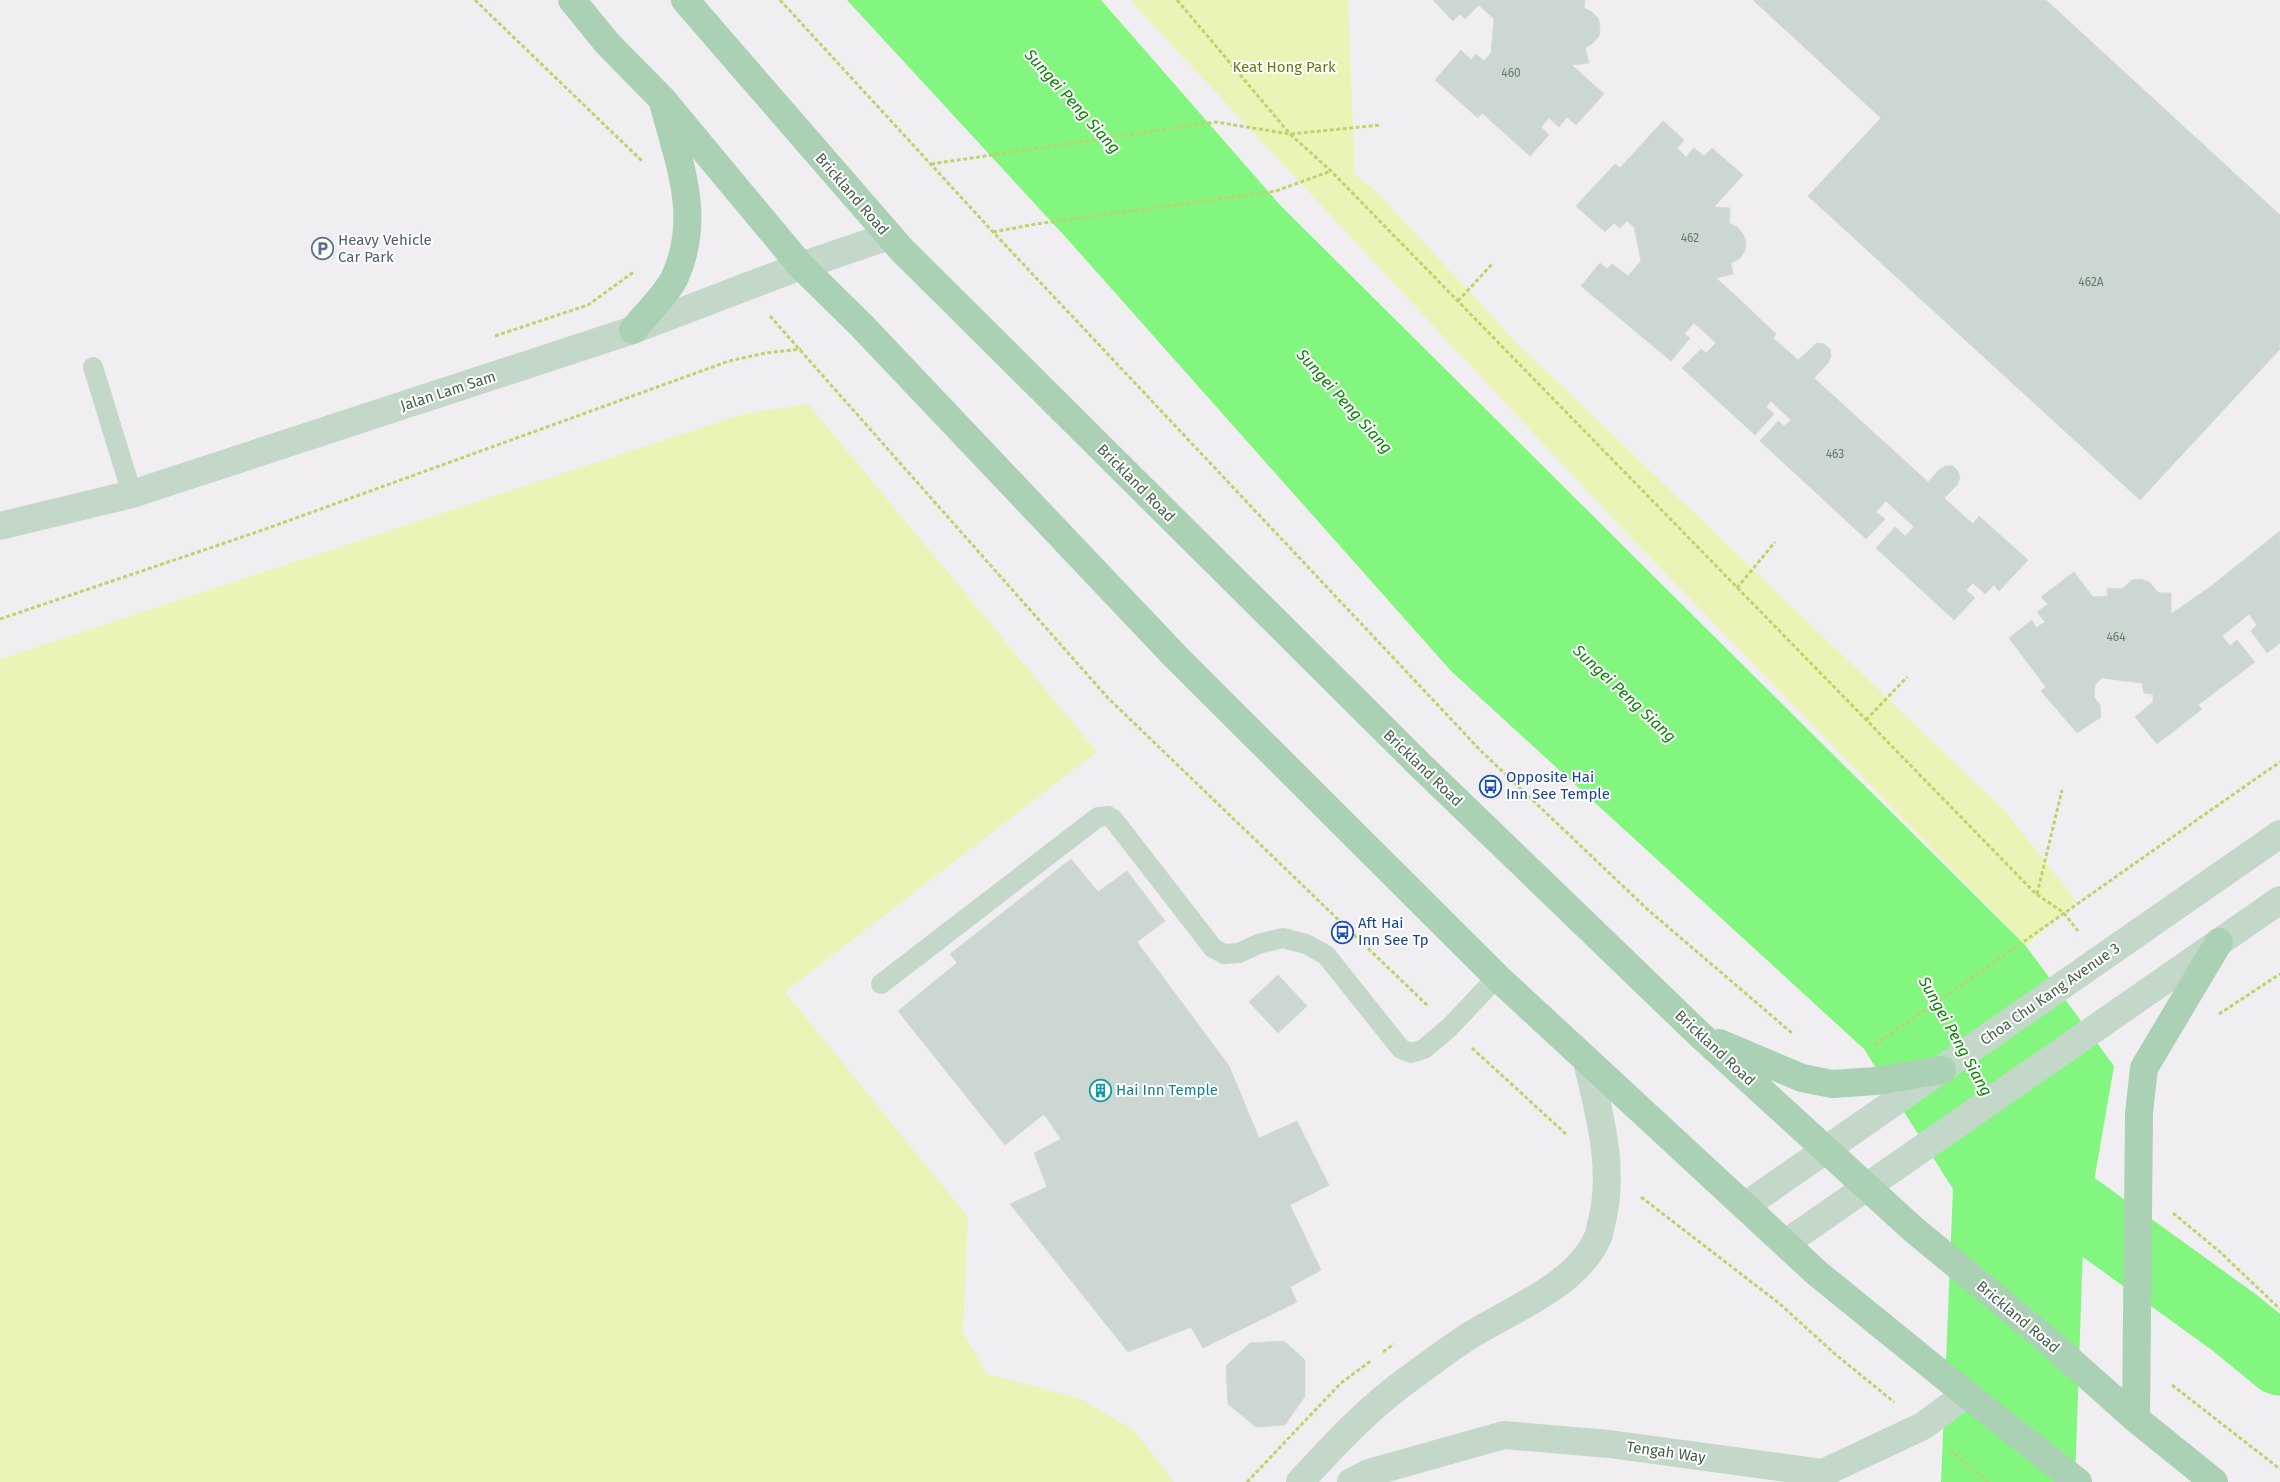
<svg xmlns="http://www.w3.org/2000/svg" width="2280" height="1482" font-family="'Fira Sans',sans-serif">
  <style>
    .green { fill: #ebf4b7 }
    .water { fill: #83f67f }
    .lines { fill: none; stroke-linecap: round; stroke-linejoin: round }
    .river { stroke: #83f67f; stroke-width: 71 }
    .building { fill: #cdd7d1; stroke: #d2dbd6 }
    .path { stroke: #bad66b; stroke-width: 3; stroke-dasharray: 4 2.5; stroke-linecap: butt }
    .service { stroke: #c3d8c8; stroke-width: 20 }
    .minor { stroke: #c3d8c8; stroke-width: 28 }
    .tertiary { stroke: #c3d8c8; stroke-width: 28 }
    .primary { stroke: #abd1b4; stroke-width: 28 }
    .labels { text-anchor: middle; stroke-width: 4; stroke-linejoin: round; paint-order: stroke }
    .number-label { font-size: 12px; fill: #667c6c }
    .park-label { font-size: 15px; fill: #5f7d0c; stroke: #fff }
    .street-label { font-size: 15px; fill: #445e4a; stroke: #fff }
    .service-label { font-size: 15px; fill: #4e5e75; stroke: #fff; text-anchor: start }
    .transit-label { font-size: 15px; fill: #164399; stroke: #fff; text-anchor: start }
    .culture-label { font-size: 15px; fill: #0d838f; stroke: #fff; text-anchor: start }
    .water-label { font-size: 16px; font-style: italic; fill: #098405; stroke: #fff }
  </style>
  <rect width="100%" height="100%" fill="#f1eef1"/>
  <g class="green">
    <polygon points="1130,0 1348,0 1355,175 1375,190 1518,344 2005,811 2076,901 2026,946 1618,524"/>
    <polygon points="808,404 1097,752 785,992 968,1217 963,1333 987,1374 1079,1398 1134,1430 1174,1482 0,1482 0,659 743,414"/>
  </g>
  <polygon class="water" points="847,0 1101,0 1280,205 2026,946 2114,1066 2083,1245 2075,1482 1941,1482 1953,1189 1864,1049 1451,671 1070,242"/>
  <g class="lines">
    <polyline class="river" points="2034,1178 2235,1323 2280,1360"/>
  </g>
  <g class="building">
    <polygon points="1433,0 1585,0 1584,8 1592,12 1598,18 1600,27 1599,36 1593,43 1585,48 1589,63 1572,65 1604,94 1576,125 1567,117 1559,127 1549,118 1541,127 1549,135 1530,156 1482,113 1478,118 1435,80 1461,50 1471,60 1476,54 1484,61 1491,53 1494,19 1479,5 1465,19 1460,14 1453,21"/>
    <polygon points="1753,0 2046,0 2280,215 2280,349 2140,500 1808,196 1881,118"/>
    <polygon points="1663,121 1684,140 1677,148 1686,157 1694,148 1704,156 1712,148 1743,175 1714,207 1730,208 1729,223 1737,227 1743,234 1746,242 1745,251 1739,259 1731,263 1733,274 1716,278 1735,295 1703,331 1694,323 1684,334 1690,338 1671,361 1581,286 1600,263 1607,269 1612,264 1628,276 1641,261 1634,227 1627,221 1620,228 1614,223 1605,232 1576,206 1615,164 1620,168"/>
    <polygon points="1735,295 1776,334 1773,338 1798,360 1817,343 1824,344 1830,349 1831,356 1828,363 1814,378 1928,482 1940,469 1946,466 1953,466 1958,471 1960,478 1957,485 1944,498 1973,524 1979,516 2028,560 1999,591 1994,585 1985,594 1973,583 1966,590 1975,598 1954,620 1876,548 1895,527 1905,536 1914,527 1886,501 1876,512 1885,519 1866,539 1760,441 1778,421 1784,426 1791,420 1771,401 1766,407 1774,414 1755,435 1682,368 1701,349 1706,353 1716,343 1703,331"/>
    <polygon points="2280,531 2280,643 2267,653 2251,631 2257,625 2249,614 2222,636 2230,646 2237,640 2255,662 2198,705 2202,709 2157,744 2135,717 2153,702 2153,694 2144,693 2142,683 2102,678 2095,685 2094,697 2100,705 2101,717 2077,733 2041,691 2046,687 2009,638 2032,620 2036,628 2045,622 2037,612 2048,604 2041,597 2074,572 2093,597 2108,596 2107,588 2122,589 2132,580 2141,579 2149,582 2159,593 2171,593 2171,614 2210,587"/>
    <polygon points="1071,859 1098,892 1127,871 1165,921 1137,942 1229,1066 1259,1138 1297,1121 1329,1185 1290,1205 1321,1270 1290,1287 1297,1302 1203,1348 1191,1327 1128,1352 1010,1204 1047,1187 1034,1153 1061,1139 1044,1114 1005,1145 898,1011 957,963 950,954"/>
    <polygon points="1278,975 1307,1006 1278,1033 1249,1002"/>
    <polygon points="1284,1341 1305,1360 1305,1396 1285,1425 1256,1427 1228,1404 1226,1366 1250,1343"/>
  </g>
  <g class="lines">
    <g class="path">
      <polyline points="475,0 642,161"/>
      <polyline points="780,0 993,232 1481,751 1647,909 1793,1034"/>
      <polyline points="1177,0 1290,134 1331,171 2036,894 2063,912 2078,931"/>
      <polyline points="931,164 1216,122 1290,134 1381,125"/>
      <polyline points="993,232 1036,224 1276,191 1331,171"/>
      <polyline points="1458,301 1493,263"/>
      <polyline points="770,316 1108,698 1428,1006"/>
      <polyline points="495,336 588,305 635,271"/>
      <polyline points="1737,588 1775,542"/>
      <polyline points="0,619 260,531 729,361 766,353 801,349"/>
      <polyline points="1866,720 1907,677"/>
      <polyline points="2037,894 2062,790"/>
      <polyline points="2219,1014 2280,974"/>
      <path d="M1874,1045C2011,952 2144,856 2280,762"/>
      <polyline points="1472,1048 1567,1135"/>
      <polyline points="1641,1197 1780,1304 1835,1354 1894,1402"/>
      <polyline points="2173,1213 2220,1252 2280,1309"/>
      <polyline points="1383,1352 1394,1344"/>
      <polyline points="2172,1385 2280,1469"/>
      <polyline points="1950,1450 1988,1482"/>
      <polyline points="1247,1482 1341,1383 1372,1360"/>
    </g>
    <g class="service">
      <polyline points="93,367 132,494"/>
      <polyline points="881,984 1098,817 1108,816 1113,819 1213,948 1224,954 1239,953 1258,944 1283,938 1306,944 1326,955 1401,1049 1411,1053 1424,1049 1450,1027 1497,977"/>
    </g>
    <g class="minor">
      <polyline points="0,526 132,494 633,330 801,266 889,236"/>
      <path d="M1300,1482C1334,1445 1369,1407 1410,1378C1432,1362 1455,1344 1479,1330C1518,1307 1577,1283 1597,1239C1600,1234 1600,1227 1602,1221C1615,1167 1599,1113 1587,1061"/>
      <polyline points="1351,1482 1369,1473 1504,1435 1609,1444 1823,1473 1923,1426 1966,1394"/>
    </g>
    <g class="tertiary">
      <polyline points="1745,1206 2280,834"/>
      <polyline points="1786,1243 2280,900"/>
    </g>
    <g class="primary">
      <polyline points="572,0 607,43 662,99 801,266 862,326 1174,655 1497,977 1818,1274 1966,1394 2078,1482"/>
      <polyline points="685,0 901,249 1418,763 1699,1034 1913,1229 2046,1339 2136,1419 2214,1482"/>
      <path d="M633,330C645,315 665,296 674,279C702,219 680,166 664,106"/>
      <polyline points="1719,1043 1802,1078 1832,1084 1876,1081 1942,1070"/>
      <polyline points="2136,1419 2139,1113 2144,1068 2219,942"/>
    </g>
  </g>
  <defs>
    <symbol id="parking-ring" viewBox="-11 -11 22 22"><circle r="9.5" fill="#fff" stroke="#5c6f8a" stroke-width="1.5"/><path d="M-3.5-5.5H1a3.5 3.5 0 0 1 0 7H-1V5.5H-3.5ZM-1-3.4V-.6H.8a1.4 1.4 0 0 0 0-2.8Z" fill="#5c6f8a"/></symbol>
    <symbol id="bus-ring" viewBox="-11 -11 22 22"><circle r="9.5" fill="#fff" stroke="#1a4fb4" stroke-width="1.5"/><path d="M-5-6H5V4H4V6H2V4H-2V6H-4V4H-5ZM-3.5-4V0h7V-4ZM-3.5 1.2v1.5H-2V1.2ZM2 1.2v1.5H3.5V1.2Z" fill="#1a4fb4"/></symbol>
    <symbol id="building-ring" viewBox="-11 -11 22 22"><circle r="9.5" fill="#fff" stroke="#0f9aa8" stroke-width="1.5"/><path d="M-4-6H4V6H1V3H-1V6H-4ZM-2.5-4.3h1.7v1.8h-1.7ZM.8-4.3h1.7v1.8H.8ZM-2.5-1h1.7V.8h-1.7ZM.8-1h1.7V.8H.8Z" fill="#0f9aa8"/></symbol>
  </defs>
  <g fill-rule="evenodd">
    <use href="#parking-ring" x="310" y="236" width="25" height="25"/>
    <use href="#bus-ring" x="1478" y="774" width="25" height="25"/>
    <use href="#bus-ring" x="1330" y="920" width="25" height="25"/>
    <use href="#building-ring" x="1088" y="1078" width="25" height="25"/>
  </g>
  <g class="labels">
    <g class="number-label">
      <text x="1511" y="77">460</text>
      <text x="1690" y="242">462</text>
      <text x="2091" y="286">462A</text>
      <text x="1835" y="458">463</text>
      <text x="2116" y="641">464</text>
    </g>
    <g class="park-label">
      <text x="1284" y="72">Keat Hong Park</text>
    </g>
    <g class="street-label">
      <text transform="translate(852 194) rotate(49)" y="5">Brickland Road</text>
      <text transform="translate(448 391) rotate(-18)" y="5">Jalan Lam Sam</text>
      <text transform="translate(1136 483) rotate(45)" y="5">Brickland Road</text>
      <text transform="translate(1423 768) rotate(44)" y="5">Brickland Road</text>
      <text transform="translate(2050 994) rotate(-35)" y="5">Choa Chu Kang Avenue 3</text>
      <text transform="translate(1715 1048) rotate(43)" y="5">Brickland Road</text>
      <text transform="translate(2018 1317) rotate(40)" y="5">Brickland Road</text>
      <text transform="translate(1666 1452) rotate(8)" y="5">Tengah Way</text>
    </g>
    <g class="service-label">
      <text x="338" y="245">Heavy Vehicle<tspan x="338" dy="17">Car Park</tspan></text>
    </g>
    <g class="transit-label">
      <text x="1506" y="782">Opposite Hai<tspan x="1506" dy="17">Inn See Temple</tspan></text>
      <text x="1358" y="928">Aft Hai<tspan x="1358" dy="17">Inn See Tp</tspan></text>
    </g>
    <g class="culture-label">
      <text x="1116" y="1095">Hai Inn Temple</text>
    </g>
    <g class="water-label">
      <text transform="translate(1073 101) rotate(48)" y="6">Sungei Peng Siang</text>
      <text transform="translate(1345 401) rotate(48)" y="6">Sungei Peng Siang</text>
      <text transform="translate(1625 693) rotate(43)" y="6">Sungei Peng Siang</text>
      <text transform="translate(1956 1036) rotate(61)" y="6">Sungei Peng Siang</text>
    </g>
  </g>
</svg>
